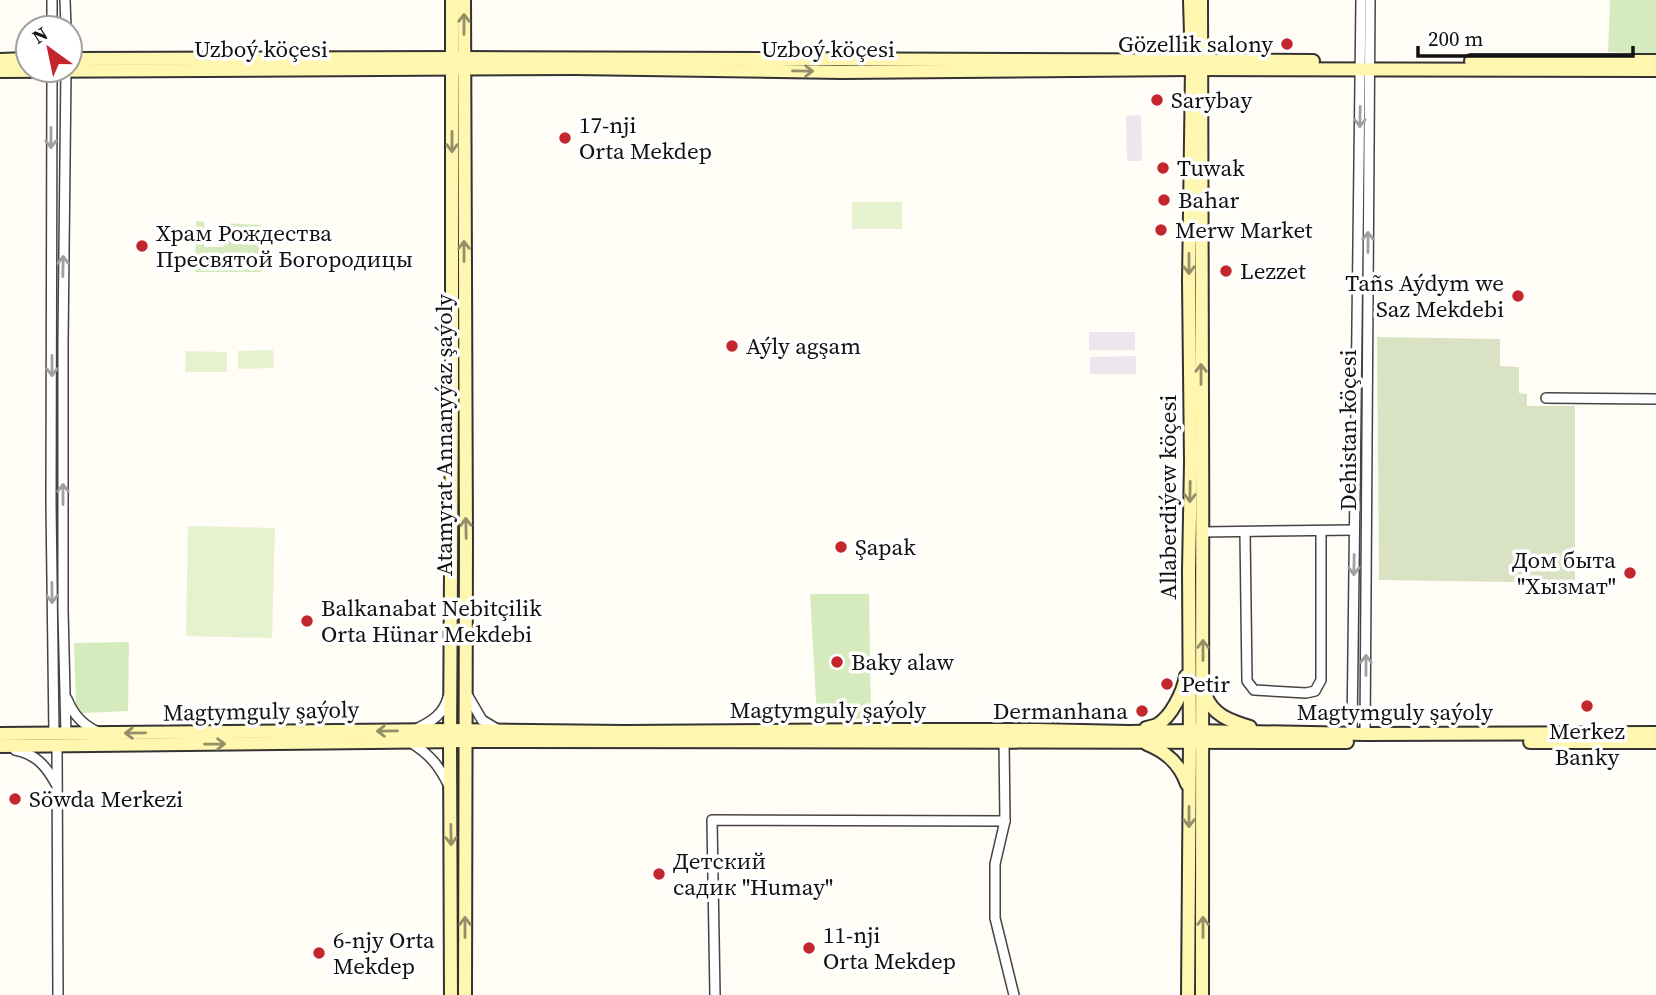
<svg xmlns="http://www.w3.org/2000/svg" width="1656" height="995" font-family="'Source Serif 4',serif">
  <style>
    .industrial { fill: #eee6ef }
    .green { fill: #d5ebbd }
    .cemetery { fill: #d9e3c4 }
    .pitch { fill: #e6f2cf }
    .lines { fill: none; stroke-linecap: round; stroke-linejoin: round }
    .street-casing { stroke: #444; stroke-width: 12 }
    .secondary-casing { stroke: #333; stroke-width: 16 }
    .street { stroke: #fff; stroke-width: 9 }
    .secondary { stroke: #fff6b0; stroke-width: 12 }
    .oneway { stroke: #948f68 }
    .oneway2 { stroke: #a0a0a0 }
    .poi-dot { fill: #c4262e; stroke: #fff; stroke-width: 2.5 }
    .labels { text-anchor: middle; stroke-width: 7; stroke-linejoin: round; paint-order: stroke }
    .poi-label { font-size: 23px; fill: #111; stroke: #fff; text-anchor: start }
    .street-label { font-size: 23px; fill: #111; stroke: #fff }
  </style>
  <rect width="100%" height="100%" fill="#fffdf5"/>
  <g class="industrial">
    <polygon points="1141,115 1142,161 1127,161 1126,116"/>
    <rect x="1089" y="332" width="46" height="18"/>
    <polygon points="1136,356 1136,374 1090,374 1090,357"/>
  </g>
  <g class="green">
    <polygon points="1610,0 1656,0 1656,54 1608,52"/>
    <polygon points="196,221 204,222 204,247 224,247 224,223 261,225 262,272 195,272"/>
    <polygon points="810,594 869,594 871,719 817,718"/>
    <polygon points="129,642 128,711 83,713 76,706 74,643"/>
  </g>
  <polygon class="cemetery" points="1377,337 1500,339 1500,366 1519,367 1519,393 1527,394 1527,406 1575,406 1575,583 1379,580"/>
  <g class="pitch">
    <rect x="852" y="202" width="50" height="27"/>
    <polygon points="273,350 274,368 238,369 238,351"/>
    <polygon points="186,351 227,352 227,372 185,372"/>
    <polygon points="188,526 275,528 272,638 186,636"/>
  </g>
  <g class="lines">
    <defs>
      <g id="street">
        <polyline points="65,0 66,28"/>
        <polyline points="52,28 52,0"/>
        <polyline points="52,70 51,503 54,734"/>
        <polyline points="1546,398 1656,399"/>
        <polyline points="1203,532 1354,530"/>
        <polyline points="1245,532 1247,681 1254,690 1306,693 1315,691 1321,680 1321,531"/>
        <polyline points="468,696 482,720 497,729"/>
        <path d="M67,699C74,716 83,725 100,733"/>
        <path d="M418,728C433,721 444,713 448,697"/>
        <polyline points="1352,733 1361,0"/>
        <polyline points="66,734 63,611 63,342 66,70"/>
        <polyline points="1365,734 1370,0"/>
        <polyline points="1004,741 1005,821 995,864 995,918 1014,995"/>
        <path d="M410,742C429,754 438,764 448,784"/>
        <polyline points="57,746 58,995"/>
        <path d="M15,750C36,754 46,766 56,784"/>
        <polyline points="715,995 712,820 1005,821"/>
      </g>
      <g id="secondary">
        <polyline points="464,0 466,540 465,995"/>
        <path d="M1201,0C1201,332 1204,663 1202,995"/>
        <polyline points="70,59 464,58 1313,61"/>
        <polyline points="0,60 28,59"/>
        <polyline points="1471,61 1656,61"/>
        <polyline points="0,71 575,68 842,72 1192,69 1656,70"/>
        <path d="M1205,694C1212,715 1230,721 1250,727"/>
        <path d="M1146,728C1150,727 1154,726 1157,725C1172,716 1183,692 1186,676"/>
        <polyline points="0,734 451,730 625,732 876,730 1037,730 1128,732 1190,731 1365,734 1656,733"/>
        <polyline points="1530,742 1656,742"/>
        <path d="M1147,744C1167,752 1180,764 1187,784"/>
        <polyline points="0,746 465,741 1347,742"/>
        <polyline points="451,995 450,742 452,397 452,0"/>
        <polyline points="1188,995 1190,742 1189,571 1191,462 1189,281 1192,69 1190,0"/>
      </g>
    </defs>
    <use href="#street" class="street-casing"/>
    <use href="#secondary" class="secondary-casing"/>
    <use href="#street" class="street"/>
    <use href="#secondary" class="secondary"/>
  </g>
  <defs><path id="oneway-shaft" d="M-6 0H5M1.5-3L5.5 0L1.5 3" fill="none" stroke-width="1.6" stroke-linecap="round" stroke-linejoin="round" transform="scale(1.75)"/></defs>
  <g class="oneway">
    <use href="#oneway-shaft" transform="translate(464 24) rotate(-90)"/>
    <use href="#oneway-shaft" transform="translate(803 71) rotate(1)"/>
    <use href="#oneway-shaft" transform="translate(452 142) rotate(90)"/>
    <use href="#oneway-shaft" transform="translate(464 251) rotate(-90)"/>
    <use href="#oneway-shaft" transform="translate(1189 264) rotate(90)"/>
    <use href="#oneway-shaft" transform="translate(1201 374) rotate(-90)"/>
    <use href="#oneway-shaft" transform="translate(1190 492) rotate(91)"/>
    <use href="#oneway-shaft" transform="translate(466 528) rotate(-91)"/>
    <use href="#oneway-shaft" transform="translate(1203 650) rotate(-90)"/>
    <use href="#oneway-shaft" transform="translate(387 731) rotate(179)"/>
    <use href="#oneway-shaft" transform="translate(135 733) rotate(179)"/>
    <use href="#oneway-shaft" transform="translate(215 744) rotate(-1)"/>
    <use href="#oneway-shaft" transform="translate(1189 817) rotate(90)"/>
    <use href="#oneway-shaft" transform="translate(451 835) rotate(89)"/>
    <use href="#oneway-shaft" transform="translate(465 927) rotate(-90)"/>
    <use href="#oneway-shaft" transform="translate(1203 927) rotate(-90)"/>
  </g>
  <g class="oneway2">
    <use href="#oneway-shaft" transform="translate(1360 117) rotate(91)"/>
    <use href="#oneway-shaft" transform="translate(51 138) rotate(90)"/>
    <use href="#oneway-shaft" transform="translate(1368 242) rotate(-90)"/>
    <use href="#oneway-shaft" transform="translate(63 266) rotate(-89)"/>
    <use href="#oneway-shaft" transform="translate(52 366) rotate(90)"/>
    <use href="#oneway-shaft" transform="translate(63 494) rotate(-90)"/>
    <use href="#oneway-shaft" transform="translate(1354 565) rotate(91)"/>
    <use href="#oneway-shaft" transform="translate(52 593) rotate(89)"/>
    <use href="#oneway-shaft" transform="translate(1366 665) rotate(-90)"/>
  </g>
  <g class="poi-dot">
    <circle cx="1287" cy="44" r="7"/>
    <circle cx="1157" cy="100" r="7"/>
    <circle cx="565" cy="138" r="7"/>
    <circle cx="1163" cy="168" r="7"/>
    <circle cx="1164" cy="200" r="7"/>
    <circle cx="1161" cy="230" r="7"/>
    <circle cx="142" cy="246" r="7"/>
    <circle cx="1226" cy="271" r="7"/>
    <circle cx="1518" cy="296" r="7"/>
    <circle cx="732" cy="346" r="7"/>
    <circle cx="841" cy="547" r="7"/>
    <circle cx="1630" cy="573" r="7"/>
    <circle cx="307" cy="621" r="7"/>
    <circle cx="837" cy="662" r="7"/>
    <circle cx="1167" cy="684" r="7"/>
    <circle cx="1587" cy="706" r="7"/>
    <circle cx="1142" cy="711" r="7"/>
    <circle cx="15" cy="799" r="7"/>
    <circle cx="659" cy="874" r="7"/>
    <circle cx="809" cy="948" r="7"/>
    <circle cx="319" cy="953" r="7"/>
  </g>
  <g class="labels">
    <g class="poi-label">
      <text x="1273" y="52" text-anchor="end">Gözellik salony</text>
      <text x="1171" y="108">Sarybay</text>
      <text x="579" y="133">17-nji<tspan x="579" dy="26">Orta Mekdep</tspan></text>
      <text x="1177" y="176">Tuwak</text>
      <text x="1178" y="208">Bahar</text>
      <text x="1175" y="238">Merw Market</text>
      <text x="156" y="241">Храм Рождества<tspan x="156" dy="26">Пресвятой Богородицы</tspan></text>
      <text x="1240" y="279">Lezzet</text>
      <text x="1504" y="291" text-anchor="end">Tañs Aýdym we<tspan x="1504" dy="26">Saz Mekdebi</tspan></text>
      <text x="746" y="354">Aýly agşam</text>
      <text x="855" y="555">Şapak</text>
      <text x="1616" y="568" text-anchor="end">Дом быта<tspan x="1616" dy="26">"Хызмат"</tspan></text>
      <text x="321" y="616">Balkanabat Nebitçilik<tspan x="321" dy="26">Orta Hünar Mekdebi</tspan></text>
      <text x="851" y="670">Baky alaw</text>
      <text x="1181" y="692">Petir</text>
      <text x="1128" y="719" text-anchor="end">Dermanhana</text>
      <text x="1587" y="739" text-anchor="middle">Merkez<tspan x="1587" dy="26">Banky</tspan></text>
      <text x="29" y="807">Söwda Merkezi</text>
      <text x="673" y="869">Детский<tspan x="673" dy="26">садик "Humay"</tspan></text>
      <text x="823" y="943">11-nji<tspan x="823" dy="26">Orta Mekdep</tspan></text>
      <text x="333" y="948">6-njy Orta<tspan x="333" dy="26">Mekdep</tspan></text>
    </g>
    <g class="street-label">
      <text x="261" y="57">Uzboý köçesi</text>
      <text x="828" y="57">Uzboý köçesi</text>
      <text transform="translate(1348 430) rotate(-90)" y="8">Dehistan köçesi</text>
      <text transform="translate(444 435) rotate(-90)" y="8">Atamyrat Annanyýaz şaýoly</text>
      <text transform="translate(1168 497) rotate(-90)" y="8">Allaberdiýew köçesi</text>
      <text x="828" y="718">Magtymguly şaýoly</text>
      <text transform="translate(261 711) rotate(-1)" y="8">Magtymguly şaýoly</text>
      <text x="1395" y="720">Magtymguly şaýoly</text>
    </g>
  </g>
  <g transform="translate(49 49) rotate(327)"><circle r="33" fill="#ffffff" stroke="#a0a0a0" stroke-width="2"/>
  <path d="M0-5L12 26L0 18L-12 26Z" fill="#c4262e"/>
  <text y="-10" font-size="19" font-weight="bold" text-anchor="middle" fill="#111111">N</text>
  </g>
  <path d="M1418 46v10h215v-10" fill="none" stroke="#111111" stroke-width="3.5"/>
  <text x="1428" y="46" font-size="21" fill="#111111" stroke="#ffffff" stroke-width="5" paint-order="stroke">200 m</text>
</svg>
